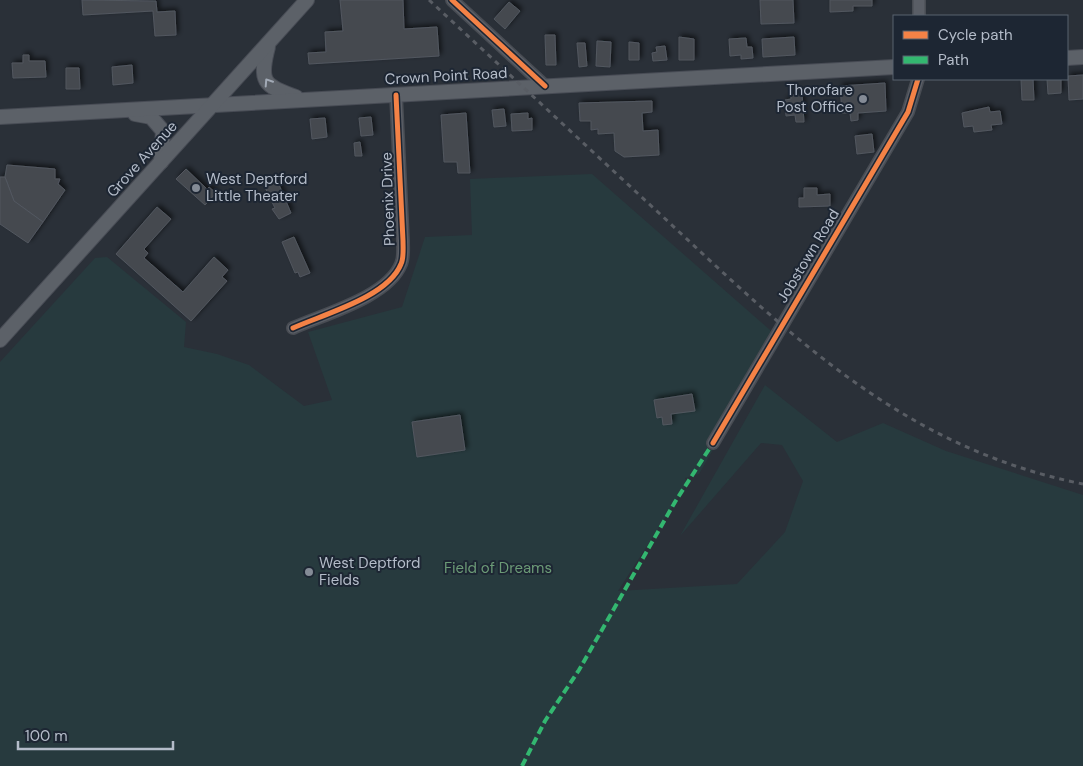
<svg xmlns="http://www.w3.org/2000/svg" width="1083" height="766" font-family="'DM Sans',sans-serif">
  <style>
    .green { fill: #273a3e }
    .building { fill: #444950; stroke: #52575f; filter: url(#shadow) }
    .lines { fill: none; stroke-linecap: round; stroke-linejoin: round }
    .minor-casing { stroke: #484c53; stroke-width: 14 }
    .major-casing { stroke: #484c55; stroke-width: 16 }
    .minor { stroke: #5a5e66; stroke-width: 11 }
    .major { stroke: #5c6168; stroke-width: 14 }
    .rail { stroke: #595d64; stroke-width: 3; stroke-dasharray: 5 5; stroke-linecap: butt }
    .quiet { stroke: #33b770; stroke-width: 4; stroke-dasharray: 8 4; stroke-linecap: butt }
    .cycleway-casing { stroke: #1d2633; stroke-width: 8 }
    .cycleway { stroke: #f48246; stroke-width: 5 }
    .oneway { stroke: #a2aab6 }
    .poi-dot { fill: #848b96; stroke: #1d2633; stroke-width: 2 }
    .labels { text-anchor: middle; stroke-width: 4; stroke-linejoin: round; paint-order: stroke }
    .street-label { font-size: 15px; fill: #b4bcc9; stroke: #1d2633 }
    .poi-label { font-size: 15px; fill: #b4bcc9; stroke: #1d2633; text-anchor: start }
    .park-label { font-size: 15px; fill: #6b9a76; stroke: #1d2633 }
  </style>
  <defs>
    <filter id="shadow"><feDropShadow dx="2.5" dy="-2.5" stdDeviation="2.5" flood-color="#0009"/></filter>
  </defs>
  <rect width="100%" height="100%" fill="#2a3038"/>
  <polygon class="green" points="592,174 778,337 699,474 685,478 687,484 618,591 737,584 785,532 803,481 782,445 761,443 680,536 765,385 837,442 883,423 946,451 1083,495 1083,766 0,766 0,362 95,258 107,257 186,322 184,347 217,354 249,365 304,406 332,400 308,332 402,307 425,237 472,235 470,179"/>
  <g class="building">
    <polygon points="82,0 156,1 157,12 175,11 176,35 155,36 153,11 83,15"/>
    <polygon points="340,0 403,0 404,29 437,27 439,56 309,64 308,53 326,52 325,32 343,31"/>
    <polygon points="760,0 793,0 794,23 761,24"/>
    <polygon points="830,0 872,0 872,6 853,6 853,11 830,12"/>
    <polygon points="509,2 520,11 505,29 494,19"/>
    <polygon points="545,35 555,35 556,65 546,65"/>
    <polygon points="679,37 694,39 694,60 679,60"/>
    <polygon points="794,37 795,55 763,57 762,39"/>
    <polygon points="746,38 747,47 752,47 753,58 741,59 741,55 730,56 729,39"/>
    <polygon points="597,41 611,42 610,67 596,66"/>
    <polygon points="629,42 639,43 639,60 629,60"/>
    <polygon points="577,43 585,43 587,66 579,67"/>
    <polygon points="665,46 667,60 653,61 652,53 657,52 656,47"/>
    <polygon points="23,55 29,55 29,61 45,61 46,77 13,78 12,63 23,63"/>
    <polygon points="132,65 133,83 113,85 112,67"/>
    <polygon points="66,68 79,68 80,89 66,89"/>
    <polygon points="1083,75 1083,99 1069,100 1068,76"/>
    <polygon points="1021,79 1033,79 1034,100 1022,100"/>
    <polygon points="1047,79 1061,79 1061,93 1048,94"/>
    <polygon points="885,83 886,111 858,113 858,120 851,121 850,113 842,113 840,86"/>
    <polygon points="802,94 804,122 796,122 795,115 786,116 785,100 791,99 791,95"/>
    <polygon points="652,101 652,112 642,113 643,131 658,130 659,155 624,157 615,151 614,133 598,134 598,129 591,130 591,121 580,121 579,103"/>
    <polygon points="989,107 990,112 1000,111 1002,124 991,125 992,130 974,132 973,126 964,127 962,113"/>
    <polygon points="504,109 506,126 494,127 492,110"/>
    <polygon points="466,113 470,173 458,173 457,162 444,162 441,115"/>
    <polygon points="528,113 528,119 532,118 532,130 512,131 511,114"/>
    <polygon points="371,117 373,135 361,136 359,118"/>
    <polygon points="325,118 327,137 312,139 310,119"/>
    <polygon points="872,134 874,152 857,154 855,136"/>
    <polygon points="360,142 362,156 355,156 354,143"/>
    <polygon points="7,165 55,169 55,179 60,179 58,184 65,190 43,222 14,201 5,177"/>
    <polygon points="186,169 207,189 209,187 216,193 205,205 176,179"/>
    <polygon points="0,177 5,177 14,201 43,222 28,243 0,224"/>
    <polygon points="277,180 291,213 279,219 272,209 275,208 272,202 276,201 273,194 269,196 264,185"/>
    <polygon points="804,188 817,188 817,195 830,194 830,206 799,207 799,198 804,198"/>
    <polygon points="157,207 171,219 144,249 148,253 144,258 183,292 214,257 228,270 222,277 227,281 191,321 116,254"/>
    <polygon points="294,237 310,273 300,277 298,272 295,273 282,242"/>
    <polygon points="692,394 695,411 671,414 672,424 663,425 662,417 657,418 654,400"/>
    <polygon points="460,415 465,450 417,457 412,422"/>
  </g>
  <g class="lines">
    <defs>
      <g id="minor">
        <polyline points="452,0 545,86"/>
        <polyline points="919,0 919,16"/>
        <path d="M293,328C324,314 388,297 401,264C404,258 403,248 403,241L396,95"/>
        <polyline points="713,443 908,112 918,79"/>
      </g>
      <g id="major">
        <path d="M268,47C259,81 263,86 296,97"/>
        <polyline points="1067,58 1083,57"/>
        <polyline points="135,114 151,117 163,131 161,162"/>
        <polyline points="0,117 894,67"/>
        <polyline points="0,340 307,0"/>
      </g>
    </defs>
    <use href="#minor" class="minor-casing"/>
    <use href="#major" class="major-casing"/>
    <use href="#minor" class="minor"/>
    <use href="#major" class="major"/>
    <path class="rail" d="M429,0C506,71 583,143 660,214C789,334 903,448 1083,484"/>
    <polyline class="quiet" points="522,766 545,721 579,670 675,502 713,443"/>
    <defs>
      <g id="cycleway">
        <polyline points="452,0 545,86"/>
        <path d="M293,328C324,314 388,297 401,264C404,258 403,248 403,241L396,95"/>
        <polyline points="713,443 908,112 918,79"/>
      </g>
    </defs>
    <use href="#cycleway" class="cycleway-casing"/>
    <use href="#cycleway" class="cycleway"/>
  </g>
  <defs><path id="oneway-chevron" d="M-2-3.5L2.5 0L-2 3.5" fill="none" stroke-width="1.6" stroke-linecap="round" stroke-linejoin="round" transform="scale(1.25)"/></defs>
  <use class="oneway" href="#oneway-chevron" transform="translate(268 82) rotate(-123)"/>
  <g class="poi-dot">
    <circle cx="863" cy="99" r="5"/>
    <circle cx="196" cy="188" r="5"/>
    <circle cx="309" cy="572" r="5"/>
  </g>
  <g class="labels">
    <g class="street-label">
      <text transform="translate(446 76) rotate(-3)" y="5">Crown Point Road</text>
      <text transform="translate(142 159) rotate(-48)" y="5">Grove Avenue</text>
      <text transform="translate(388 199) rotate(-92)" y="5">Phoenix Drive</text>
      <text transform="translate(808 256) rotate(-59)" y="5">Jobstown Road</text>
    </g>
    <g class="poi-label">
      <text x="853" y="95" text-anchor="end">Thorofare<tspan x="853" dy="17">Post Office</tspan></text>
      <text x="206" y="184">West Deptford<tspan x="206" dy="17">Little Theater</tspan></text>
      <text x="319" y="568">West Deptford<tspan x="319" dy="17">Fields</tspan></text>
    </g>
    <g class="park-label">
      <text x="498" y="573">Field of Dreams</text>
    </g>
  </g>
  <rect x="893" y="15" width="175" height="65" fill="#1d2633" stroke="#59626f"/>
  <rect x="903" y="31" width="25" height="8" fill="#f48246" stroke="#59626f"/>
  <text x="938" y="40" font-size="15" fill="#b4bcc9">Cycle path</text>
  <rect x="903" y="56" width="25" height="8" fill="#33b770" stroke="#59626f"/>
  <text x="938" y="65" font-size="15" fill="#b4bcc9">Path</text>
  <path d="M18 741v8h155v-8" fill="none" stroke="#b4bcc9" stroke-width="2.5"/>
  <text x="25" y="741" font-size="15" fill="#b4bcc9" stroke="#1d2633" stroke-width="4" paint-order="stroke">100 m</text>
</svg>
